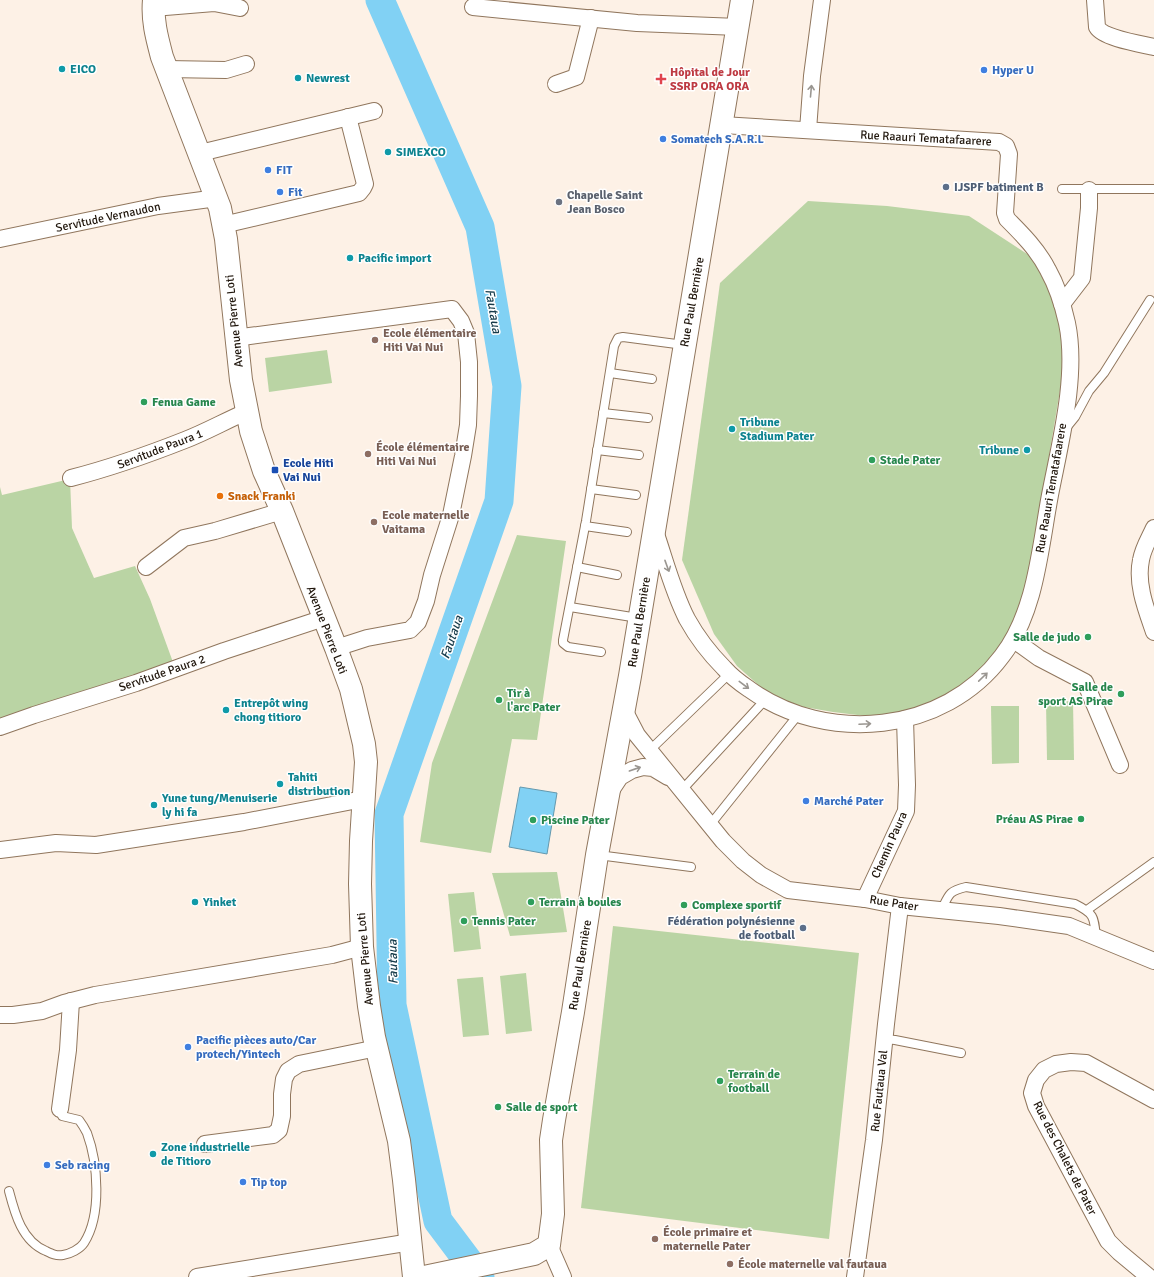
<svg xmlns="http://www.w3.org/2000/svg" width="1154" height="1277" font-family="Signika,sans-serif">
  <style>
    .green { fill: #bad4a4 }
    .water { fill: #81d1f4; stroke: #6499ae }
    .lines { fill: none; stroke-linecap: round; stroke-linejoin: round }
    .river { stroke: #81d1f4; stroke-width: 29 }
    .service-casing { stroke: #90765d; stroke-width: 10 }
    .minor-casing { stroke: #90765d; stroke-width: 18 }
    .secondary-casing { stroke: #90765d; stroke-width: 24 }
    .service { stroke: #fff; stroke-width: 8 }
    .minor { stroke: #fff; stroke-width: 16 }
    .secondary { stroke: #fff; stroke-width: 22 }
    .oneway { stroke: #9a9691 }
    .culture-dot { fill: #0f9aa8; stroke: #fff; stroke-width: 1.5 }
    .shop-dot { fill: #3f7fe0; stroke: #fff; stroke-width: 1.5 }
    .health-dot { fill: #e0444e; stroke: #fff; stroke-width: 1.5 }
    .service-dot { fill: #5c6f8a; stroke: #fff; stroke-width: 1.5 }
    .worship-dot { fill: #6b7280; stroke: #fff; stroke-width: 1.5 }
    .education-dot { fill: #8d6e63; stroke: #fff; stroke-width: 1.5 }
    .leisure-dot { fill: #2e9e5b; stroke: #fff; stroke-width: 1.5 }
    .transit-dot { fill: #1a4fb4; stroke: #fff; stroke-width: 1.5 }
    .food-dot { fill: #e8710a; stroke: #fff; stroke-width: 1.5 }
    .labels { text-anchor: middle; stroke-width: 3; stroke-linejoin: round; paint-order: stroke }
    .culture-label { font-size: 12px; font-weight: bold; fill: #0d838f; stroke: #fff; text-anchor: start }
    .shop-label { font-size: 12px; font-weight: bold; fill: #366cbe; stroke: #fff; text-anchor: start }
    .health-label { font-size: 12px; font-weight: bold; fill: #be3a42; stroke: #fff; text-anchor: start }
    .street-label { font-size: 12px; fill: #1f150b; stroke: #fff }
    .service-label { font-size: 12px; font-weight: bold; fill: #4e5e75; stroke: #fff; text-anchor: start }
    .worship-label { font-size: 12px; font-weight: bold; fill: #5b616d; stroke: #fff; text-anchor: start }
    .education-label { font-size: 12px; font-weight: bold; fill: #785e54; stroke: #fff; text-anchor: start }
    .leisure-label { font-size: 12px; font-weight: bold; fill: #27864d; stroke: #fff; text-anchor: start }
    .transit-label { font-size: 12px; font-weight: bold; fill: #164399; stroke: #fff; text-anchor: start }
    .food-label { font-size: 12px; font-weight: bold; fill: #c56008; stroke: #fff; text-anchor: start }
    .water-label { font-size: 13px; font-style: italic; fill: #163b4a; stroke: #fff }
  </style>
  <rect width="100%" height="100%" fill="#fdf1e6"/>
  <g class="green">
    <polygon points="808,201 887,206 969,216 1044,265 1063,313 1065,360 1023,613 994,663 928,711 882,718 833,712 804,707 772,697 737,666 714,634 682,560 720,283"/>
    <polygon points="327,350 332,383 269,392 265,358"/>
    <polygon points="70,479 72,528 94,578 135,566 150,599 174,665 0,723 0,487 2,495"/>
    <polygon points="517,535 566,541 537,740 512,739 491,853 420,842 432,763"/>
    <polygon points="1073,701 1074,760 1047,760 1046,702"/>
    <polygon points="991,706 1019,706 1019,763 992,764"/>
    <polygon points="557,872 567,932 510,936 492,873"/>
    <polygon points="474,892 481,949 454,952 448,894"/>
    <polygon points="613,926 859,953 829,1239 581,1208"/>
    <polygon points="526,973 532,1031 506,1034 500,976"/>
    <polygon points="483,977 489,1035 463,1037 457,979"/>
  </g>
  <polygon class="water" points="520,787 557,793 547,854 509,847"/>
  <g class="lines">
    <polyline class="river" points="380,0 480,227 507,386 499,501 389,814 392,1005 438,1221 480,1277"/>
    <defs>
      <g id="service">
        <polyline points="1062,189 1154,189"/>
        <polyline points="610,373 652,379"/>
        <polyline points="603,413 648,418"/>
        <polyline points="1066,428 1075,417 1089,391 1104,373 1150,300"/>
        <polyline points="597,450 639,455"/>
        <polyline points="591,489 636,495"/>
        <polyline points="585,526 627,532"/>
        <polyline points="577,567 617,575"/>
        <polyline points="570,607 638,618"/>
        <polyline points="601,652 568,647 563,643 563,640 586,521 614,346 618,338 623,337 684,345"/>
        <polyline points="650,750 730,673"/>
        <polyline points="681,791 765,700"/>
        <polyline points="710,825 798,715"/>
        <polyline points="598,855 691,867"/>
        <path d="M942,909C949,894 949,891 966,887L1075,904C1095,914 1094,917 1096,938"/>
        <polyline points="1087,910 1154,862"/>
        <polyline points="884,1039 895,1040 961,1053"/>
        <path d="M9,1191C15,1214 22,1241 46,1251C52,1254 56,1256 63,1255C70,1254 80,1249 84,1243C102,1215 98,1163 87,1133C85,1129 82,1124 79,1120L62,1116L60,1109"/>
      </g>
      <g id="minor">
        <path d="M1095,0L1097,27C1103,38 1141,44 1154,47"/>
        <polyline points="473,7 637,23 738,27"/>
        <polyline points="153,8 214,3 240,8"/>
        <polyline points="167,69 226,70 246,64"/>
        <polyline points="556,84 576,77 591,18"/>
        <polyline points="808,130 812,76 822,0"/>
        <polyline points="200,153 374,111"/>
        <polyline points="223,225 359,193 363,188 365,184 348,117"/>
        <polyline points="0,239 158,206 217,198"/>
        <polyline points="1062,304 1082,278 1089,208 1089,190"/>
        <polyline points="235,338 452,309 461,321 466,333 469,362 469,396 468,425 463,456 451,515 432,575 426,601 418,622 410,630 367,638 336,648"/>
        <path d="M71,478C110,468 147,455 185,440C206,432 225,421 246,412"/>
        <path d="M1154,528C1149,539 1143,548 1141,560C1136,584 1146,609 1154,632"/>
        <path d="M655,531C665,560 673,592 687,619C697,637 710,654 724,668C731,676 740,683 749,689C827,745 944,734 1002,656C1036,612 1040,548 1050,495C1060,443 1078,375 1067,323C1063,305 1057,286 1048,270C1038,250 1022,234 1007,219L1005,213L1009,154L1006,146L999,142L722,125"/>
        <polyline points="146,567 184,538 215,531 282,511"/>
        <polyline points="1014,640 1039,658 1085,682 1120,765"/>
        <polyline points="624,710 637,735 723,841 743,861 761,875 788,890 865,899 900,906 999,916 1069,926 1154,961"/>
        <polyline points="0,727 34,715 136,683 224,651 324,618"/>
        <polyline points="610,792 620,777 632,770 643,767 653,768 668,777"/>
        <polyline points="0,850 56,843 96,845 244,822 363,799"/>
        <polyline points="865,899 906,811 907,785 905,719"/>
        <polyline points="0,1015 13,1015 42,1011 64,1003 95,995 332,955 362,947"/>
        <polyline points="60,1109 68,1050 71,1001"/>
        <polyline points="205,1144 273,1135 279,1130 282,1116 282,1094 284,1079 288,1071 299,1064 377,1048"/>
        <polyline points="549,1245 563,1277"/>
        <polyline points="197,1277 411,1242"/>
        <polyline points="855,1277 874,1140 886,1024 900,906"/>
        <polyline points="1149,1277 1119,1252 1108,1241 1036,1106 1032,1093 1036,1080 1044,1070 1056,1064 1071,1062 1086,1063 1154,1100"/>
      </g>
      <g id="secondary">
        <path d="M154,0C152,20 157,38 162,57L220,208L226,239L241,380L251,431L264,471L282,511L336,648L351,689L364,744L366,762L361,841L360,884L362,947L369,1006L374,1037L399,1141L404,1180L414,1277"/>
        <polyline points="424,1277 534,1254 549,1245 553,1214 551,1140 554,1120 573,1012 597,855 630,676 742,0"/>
      </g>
    </defs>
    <use href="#service" class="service-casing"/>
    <use href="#minor" class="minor-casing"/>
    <use href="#secondary" class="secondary-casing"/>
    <use href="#service" class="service"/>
    <use href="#minor" class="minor"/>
    <use href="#secondary" class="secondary"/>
  </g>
  <defs><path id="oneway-shaft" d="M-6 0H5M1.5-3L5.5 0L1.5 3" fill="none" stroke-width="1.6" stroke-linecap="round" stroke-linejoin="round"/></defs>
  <g class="oneway">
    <use href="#oneway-shaft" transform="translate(811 91) rotate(-85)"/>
    <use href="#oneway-shaft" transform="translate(667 566) rotate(70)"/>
    <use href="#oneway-shaft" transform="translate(983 677) rotate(-44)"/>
    <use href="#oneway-shaft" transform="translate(744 685) rotate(37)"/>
    <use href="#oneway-shaft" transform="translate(865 724) rotate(-3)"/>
    <use href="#oneway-shaft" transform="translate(635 769) rotate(-19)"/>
  </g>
  <g class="culture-dot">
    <circle cx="62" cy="69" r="4"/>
    <circle cx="298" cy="78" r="4"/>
    <circle cx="388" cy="152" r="4"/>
    <circle cx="350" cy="258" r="4"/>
    <circle cx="732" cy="429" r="4"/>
    <circle cx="1027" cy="450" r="4"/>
    <circle cx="226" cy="710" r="4"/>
    <circle cx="280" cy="784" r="4"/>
    <circle cx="154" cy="805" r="4"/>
    <circle cx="195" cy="902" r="4"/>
    <circle cx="153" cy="1154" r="4"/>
  </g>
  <g class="shop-dot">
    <circle cx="984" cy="70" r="4"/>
    <circle cx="663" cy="139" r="4"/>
    <circle cx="268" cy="170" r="4"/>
    <circle cx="280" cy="192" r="4"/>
    <circle cx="806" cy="801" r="4"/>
    <circle cx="188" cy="1047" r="4"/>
    <circle cx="47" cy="1165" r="4"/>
    <circle cx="243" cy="1182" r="4"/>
  </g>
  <path class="health-dot" d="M659 73h4v4h4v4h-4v4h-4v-4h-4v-4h4z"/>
  <g class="service-dot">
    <circle cx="946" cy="187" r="4"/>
    <circle cx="803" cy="928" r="4"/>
  </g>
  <circle class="worship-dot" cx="559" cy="202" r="4"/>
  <g class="education-dot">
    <circle cx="375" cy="340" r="4"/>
    <circle cx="368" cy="454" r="4"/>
    <circle cx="374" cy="522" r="4"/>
    <circle cx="655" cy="1239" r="4"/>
    <circle cx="730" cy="1264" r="4"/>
  </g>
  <g class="leisure-dot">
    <circle cx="144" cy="402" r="4"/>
    <circle cx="872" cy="460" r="4"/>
    <circle cx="1088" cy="637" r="4"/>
    <circle cx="1121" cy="694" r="4"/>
    <circle cx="499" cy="700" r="4"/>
    <circle cx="1081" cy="819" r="4"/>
    <circle cx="533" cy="820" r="4"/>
    <circle cx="531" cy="902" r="4"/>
    <circle cx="684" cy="905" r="4"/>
    <circle cx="464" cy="921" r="4"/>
    <circle cx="720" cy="1081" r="4"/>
    <circle cx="498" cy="1107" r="4"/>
  </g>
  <rect class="transit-dot" x="271" y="466" width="8" height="8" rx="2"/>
  <circle class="food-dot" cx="220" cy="496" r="4"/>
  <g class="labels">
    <g class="culture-label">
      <text x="70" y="73">EICO</text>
      <text x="306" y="82">Newrest</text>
      <text x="396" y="156">SIMEXCO</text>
      <text x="358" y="262">Pacific import</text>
      <text x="740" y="426">Tribune<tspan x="740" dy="14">Stadium Pater</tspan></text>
      <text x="1019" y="454" text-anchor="end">Tribune</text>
      <text x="234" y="707">Entrepôt wing<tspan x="234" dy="14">chong titioro</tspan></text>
      <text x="288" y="781">Tahiti<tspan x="288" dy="14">distribution</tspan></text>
      <text x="162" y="802">Yune tung/Menuiserie<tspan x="162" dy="14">ly hi fa</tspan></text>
      <text x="203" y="906">Yinket</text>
      <text x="161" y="1151">Zone industrielle<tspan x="161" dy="14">de Titioro</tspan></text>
    </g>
    <g class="shop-label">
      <text x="992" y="74">Hyper U</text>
      <text x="671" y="143">Somatech S.A.R.L</text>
      <text x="276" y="174">FIT</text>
      <text x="288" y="196">Fit</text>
      <text x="814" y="805">Marché Pater</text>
      <text x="196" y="1044">Pacific pièces auto/Car<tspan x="196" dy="14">protech/Yintech</tspan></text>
      <text x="55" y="1169">Seb racing</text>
      <text x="251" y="1186">Tip top</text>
    </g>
    <g class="health-label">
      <text x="670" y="76">Hôpital de Jour<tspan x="670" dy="14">SSRP ORA ORA</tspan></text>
    </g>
    <g class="street-label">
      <text transform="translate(926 138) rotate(3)" y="4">Rue Raauri Tematafaarere</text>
      <text transform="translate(108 217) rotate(-12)" y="4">Servitude Vernaudon</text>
      <text transform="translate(692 302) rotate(-80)" y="4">Rue Paul Bernière</text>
      <text transform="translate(234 321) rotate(-96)" y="4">Avenue Pierre Loti</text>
      <text transform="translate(160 449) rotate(-21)" y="4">Servitude Paura 1</text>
      <text transform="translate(1051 488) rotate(-80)" y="4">Rue Raauri Tematafaarere</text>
      <text transform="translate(639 622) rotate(-81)" y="4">Rue Paul Bernière</text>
      <text transform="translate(327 630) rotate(69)" y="4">Avenue Pierre Loti</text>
      <text transform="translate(162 673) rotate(-19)" y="4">Servitude Paura 2</text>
      <text transform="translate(889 845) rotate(-66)" y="4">Chemin Paura</text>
      <text transform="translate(894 903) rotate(9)" y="4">Rue Pater</text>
      <text transform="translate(365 959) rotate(-95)" y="4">Avenue Pierre Loti</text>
      <text transform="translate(580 965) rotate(-81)" y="4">Rue Paul Bernière</text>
      <text transform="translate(879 1091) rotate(-84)" y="4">Rue Fautaua Val</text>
      <text transform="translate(1065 1158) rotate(63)" y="4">Rue des Chalets de Pater</text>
    </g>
    <g class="service-label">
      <text x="954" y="191">IJSPF batiment B</text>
      <text x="795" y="925" text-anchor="end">Fédération polynésienne<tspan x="795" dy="14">de football</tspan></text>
    </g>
    <g class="worship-label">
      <text x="567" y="199">Chapelle Saint<tspan x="567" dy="14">Jean Bosco</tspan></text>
    </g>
    <g class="education-label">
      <text x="383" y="337">Ecole élémentaire<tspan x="383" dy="14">Hiti Vai Nui</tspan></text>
      <text x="376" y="451">École élémentaire<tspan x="376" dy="14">Hiti Vai Nui</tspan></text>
      <text x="382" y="519">Ecole maternelle<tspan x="382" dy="14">Vaitama</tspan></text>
      <text x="663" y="1236">École primaire et<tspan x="663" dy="14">maternelle Pater</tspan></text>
      <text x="738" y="1268">École maternelle val fautaua</text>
    </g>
    <g class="leisure-label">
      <text x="152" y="406">Fenua Game</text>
      <text x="880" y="464">Stade Pater</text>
      <text x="1080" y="641" text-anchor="end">Salle de judo</text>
      <text x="1113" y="691" text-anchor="end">Salle de<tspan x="1113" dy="14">sport AS Pirae</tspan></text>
      <text x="507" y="697">Tir à<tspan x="507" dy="14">l'arc Pater</tspan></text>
      <text x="1073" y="823" text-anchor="end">Préau AS Pirae</text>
      <text x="541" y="824">Piscine Pater</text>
      <text x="539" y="906">Terrain à boules</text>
      <text x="692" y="909">Complexe sportif</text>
      <text x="472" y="925">Tennis Pater</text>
      <text x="728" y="1078">Terrain de<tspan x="728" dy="14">football</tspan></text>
      <text x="506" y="1111">Salle de sport</text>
    </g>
    <g class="transit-label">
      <text x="283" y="467">Ecole Hiti<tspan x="283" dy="14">Vai Nui</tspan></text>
    </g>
    <g class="food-label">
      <text x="228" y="500">Snack Franki</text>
    </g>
    <g class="water-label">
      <text transform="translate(494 311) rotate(80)" y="5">Fautaua</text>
      <text transform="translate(451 637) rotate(-71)" y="5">Fautaua</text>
      <text transform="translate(392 962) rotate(-91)" y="5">Fautaua</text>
    </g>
  </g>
</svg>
